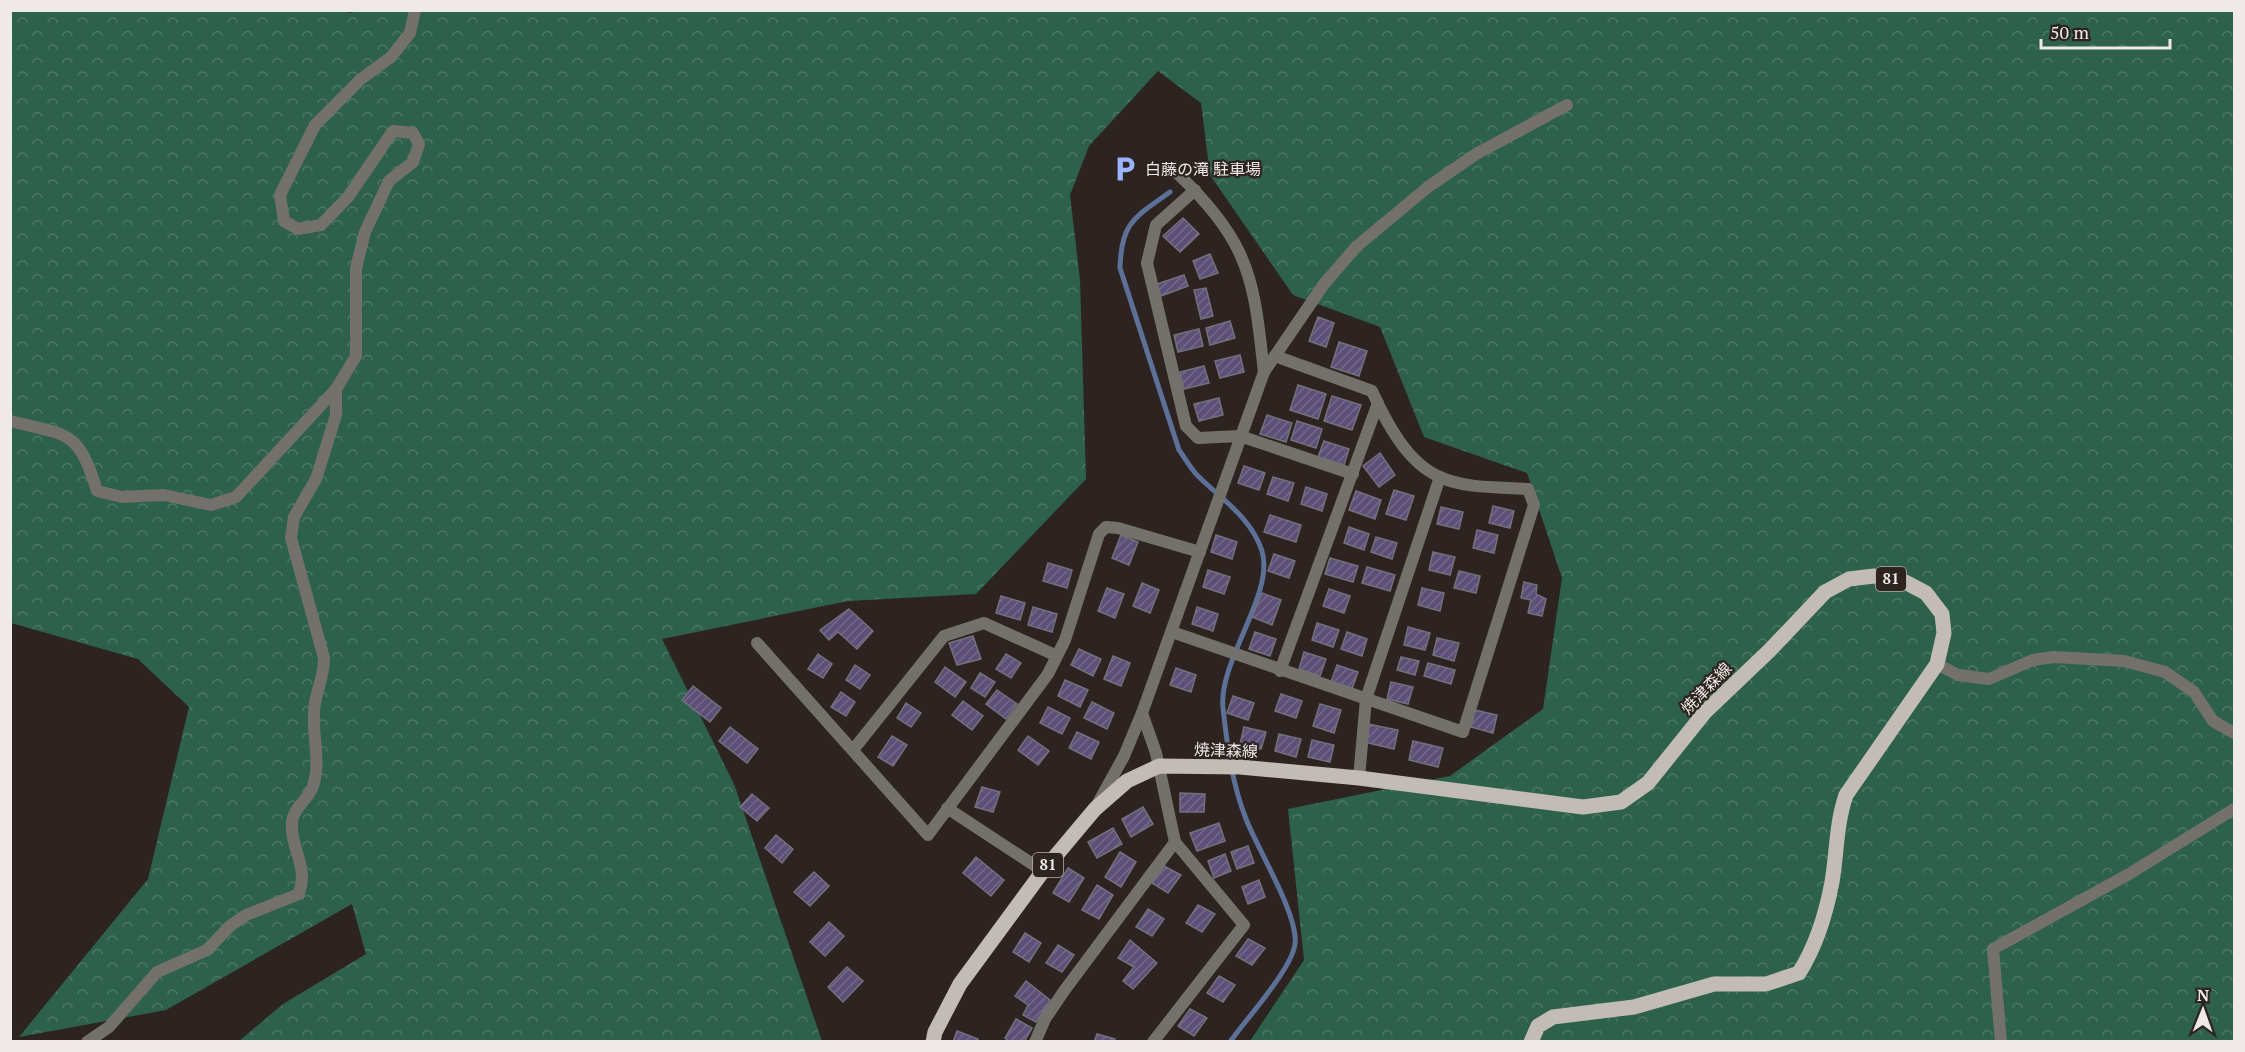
<svg xmlns="http://www.w3.org/2000/svg" width="2245" height="1052" font-family="'PT Serif','Noto Sans JP',serif">
  <style>
    .forest { fill: url(#forest-crowns) }
    .lines { fill: none; stroke-linecap: round; stroke-linejoin: round }
    .stream { stroke: #5c7098; stroke-width: 5 }
    .building { fill: url(#building-hatch); stroke: #73717a; stroke-width: 1.5 }
    .street { stroke: #74716d; stroke-width: 12 }
    .primary { stroke: #c3bbb5; stroke-width: 15 }
    .labels { text-anchor: middle; stroke-width: 4.5; stroke-linejoin: round; paint-order: stroke }
    .shield { fill: #2d2421; stroke: #b5afac; stroke-width: 1.5 }
    .shield-label { font-size: 15px; font-weight: bold; fill: #efeae7 }
    .poi-label { font-size: 16px; fill: #efeae7; stroke: #2d2421; text-anchor: start }
    .street-label { font-size: 16px; fill: #efeae7; stroke: #2d2421 }
  </style>
  <defs>
    <pattern id="forest-crowns" width="20" height="18" patternUnits="userSpaceOnUse" patternTransform="scale(1.5)"><rect width="20" height="18" fill="#2d614b"/><path d="M2 6a3 3 0 1 1 6 0M12 15a3 3 0 1 1 6 0" fill="none" stroke="#4c7865"/></pattern>
    <pattern id="building-hatch" width="6" height="6" patternUnits="userSpaceOnUse" patternTransform="scale(1.5)"><rect width="6" height="6" fill="#5c4f78"/><path d="M-1 1l2-2M0 6l6-6M5 7l2-2" fill="none" stroke="#74688b"/></pattern>
  </defs>
  <rect width="100%" height="100%" fill="#2d2421"/>
  <polygon class="forest" points="346,10 350,13 360,10 2234,11 2234,1041 1250,1041 1304,960 1288,809 1450,776 1543,709 1562,578 1527,473 1424,437 1380,327 1293,295 1210,175 1201,103 1158,71 1089,146 1070,195 1080,280 1086,479 976,594 848,601 662,639 734,784 822,1041 239,1041 283,1004 366,954 352,904 166,1010 19,1037 148,879 189,707 138,659 11,623 10,11"/>
  <g class="lines">
    <path class="stream" d="M1170,192C1135,217 1121,222 1120,268L1179,450C1185,458 1191,469 1198,476C1221,499 1251,517 1262,551C1275,594 1218,661 1223,708C1227,744 1232,784 1246,819C1257,848 1299,916 1295,944C1292,969 1246,1019 1230,1042"/>
  </g>
  <g class="building">
    <polygon points="1183,218 1199,234 1180,252 1163,236"/>
    <polygon points="1210,254 1218,273 1200,279 1193,261"/>
    <polygon points="1184,275 1188,286 1161,296 1157,284"/>
    <polygon points="1206,288 1213,316 1201,319 1194,290"/>
    <polygon points="1318,317 1334,323 1326,347 1309,341"/>
    <polygon points="1230,321 1235,338 1210,345 1206,328"/>
    <polygon points="1199,329 1203,346 1178,352 1174,335"/>
    <polygon points="1339,342 1367,351 1359,376 1331,367"/>
    <polygon points="1240,355 1244,372 1220,378 1215,361"/>
    <polygon points="1204,366 1209,383 1184,389 1180,372"/>
    <polygon points="1298,385 1326,394 1318,419 1290,410"/>
    <polygon points="1332,396 1361,405 1352,430 1324,421"/>
    <polygon points="1219,398 1223,415 1199,421 1194,404"/>
    <polygon points="1267,415 1292,423 1286,442 1260,434"/>
    <polygon points="1297,421 1322,429 1316,448 1291,440"/>
    <polygon points="1324,441 1349,449 1344,465 1318,457"/>
    <polygon points="1380,453 1395,475 1379,487 1363,466"/>
    <polygon points="1244,466 1265,473 1259,490 1238,483"/>
    <polygon points="1273,477 1294,483 1288,501 1267,494"/>
    <polygon points="1306,487 1327,494 1322,511 1301,504"/>
    <polygon points="1394,490 1414,496 1406,520 1386,514"/>
    <polygon points="1356,491 1381,500 1375,519 1349,510"/>
    <polygon points="1493,506 1514,511 1510,528 1489,523"/>
    <polygon points="1441,507 1463,512 1459,529 1437,524"/>
    <polygon points="1270,515 1301,525 1296,542 1264,532"/>
    <polygon points="1349,527 1369,534 1364,550 1344,543"/>
    <polygon points="1477,530 1498,535 1494,553 1473,548"/>
    <polygon points="1121,535 1138,542 1129,565 1112,558"/>
    <polygon points="1216,535 1237,542 1232,559 1211,552"/>
    <polygon points="1376,537 1397,543 1392,559 1371,552"/>
    <polygon points="1433,552 1455,557 1450,575 1429,570"/>
    <polygon points="1274,554 1295,561 1289,578 1268,571"/>
    <polygon points="1330,558 1358,566 1353,582 1325,574"/>
    <polygon points="1048,563 1072,570 1067,588 1043,581"/>
    <polygon points="1367,567 1395,575 1390,591 1362,583"/>
    <polygon points="1208,570 1230,577 1224,594 1203,587"/>
    <polygon points="1459,571 1480,576 1476,593 1454,588"/>
    <polygon points="1524,582 1537,585 1536,594 1546,599 1542,616 1528,613 1531,600 1521,598"/>
    <polygon points="1142,583 1159,590 1150,613 1133,606"/>
    <polygon points="1107,588 1124,594 1115,618 1098,611"/>
    <polygon points="1422,588 1444,593 1440,611 1418,605"/>
    <polygon points="1329,589 1350,596 1344,613 1323,606"/>
    <polygon points="1262,593 1281,600 1272,625 1252,617"/>
    <polygon points="1001,596 1025,603 1020,620 996,613"/>
    <polygon points="1033,607 1057,614 1052,632 1028,625"/>
    <polygon points="1197,607 1218,614 1213,631 1192,624"/>
    <polygon points="849,609 873,631 857,649 838,632 829,640 820,630"/>
    <polygon points="1317,623 1339,630 1333,647 1312,640"/>
    <polygon points="1408,627 1430,633 1425,650 1404,645"/>
    <polygon points="1255,632 1276,639 1270,656 1249,649"/>
    <polygon points="1347,632 1367,639 1362,656 1341,649"/>
    <polygon points="973,636 981,659 957,665 949,643"/>
    <polygon points="1437,638 1459,643 1454,661 1433,655"/>
    <polygon points="1079,649 1101,659 1093,676 1071,665"/>
    <polygon points="1304,652 1326,659 1320,676 1299,669"/>
    <polygon points="818,654 832,664 823,678 808,669"/>
    <polygon points="1006,654 1021,663 1011,678 996,669"/>
    <polygon points="1113,656 1130,663 1121,686 1104,679"/>
    <polygon points="1401,657 1419,661 1415,675 1397,670"/>
    <polygon points="1428,663 1455,670 1451,684 1424,676"/>
    <polygon points="855,665 870,675 860,689 846,680"/>
    <polygon points="1337,665 1358,672 1352,689 1331,682"/>
    <polygon points="945,667 966,682 955,697 935,682"/>
    <polygon points="1176,668 1196,675 1191,692 1170,685"/>
    <polygon points="980,673 995,682 985,697 971,688"/>
    <polygon points="1065,680 1088,690 1080,707 1058,696"/>
    <polygon points="1391,682 1413,687 1408,704 1387,699"/>
    <polygon points="693,686 721,708 710,722 682,700"/>
    <polygon points="997,690 1017,704 1006,719 986,704"/>
    <polygon points="841,692 855,702 846,716 831,707"/>
    <polygon points="1281,694 1302,701 1296,718 1275,711"/>
    <polygon points="1233,696 1254,703 1248,720 1227,713"/>
    <polygon points="963,701 983,716 972,730 952,715"/>
    <polygon points="1092,702 1114,713 1107,729 1084,718"/>
    <polygon points="906,703 921,713 911,727 897,718"/>
    <polygon points="1320,704 1341,710 1334,733 1313,726"/>
    <polygon points="1048,707 1070,718 1062,734 1040,723"/>
    <polygon points="1475,710 1497,715 1493,733 1471,727"/>
    <polygon points="1368,724 1398,730 1394,749 1364,742"/>
    <polygon points="730,727 758,749 747,763 719,741"/>
    <polygon points="1244,727 1266,732 1261,749 1240,744"/>
    <polygon points="1077,732 1099,742 1091,759 1069,748"/>
    <polygon points="1279,734 1301,739 1296,757 1275,751"/>
    <polygon points="892,736 907,745 893,766 878,757"/>
    <polygon points="1028,736 1049,751 1038,765 1018,750"/>
    <polygon points="1312,740 1334,745 1330,762 1308,757"/>
    <polygon points="1413,741 1443,748 1438,767 1409,760"/>
    <polygon points="982,787 1000,792 993,812 975,807"/>
    <polygon points="1180,793 1205,794 1204,812 1180,812"/>
    <polygon points="752,794 769,808 757,821 740,807"/>
    <polygon points="1143,807 1153,824 1131,837 1122,819"/>
    <polygon points="1219,823 1225,841 1197,851 1190,833"/>
    <polygon points="1113,828 1122,844 1097,858 1088,842"/>
    <polygon points="776,835 793,849 782,863 765,848"/>
    <polygon points="1248,846 1254,863 1237,869 1231,852"/>
    <polygon points="1120,852 1136,862 1121,887 1105,877"/>
    <polygon points="1225,854 1231,871 1214,878 1208,861"/>
    <polygon points="976,857 1004,880 991,896 963,873"/>
    <polygon points="1164,866 1181,875 1168,893 1152,883"/>
    <polygon points="1068,868 1084,878 1069,902 1053,893"/>
    <polygon points="814,872 829,886 810,906 794,892"/>
    <polygon points="1259,880 1265,897 1248,904 1242,887"/>
    <polygon points="1097,885 1113,895 1099,919 1082,910"/>
    <polygon points="1198,905 1215,914 1202,932 1186,923"/>
    <polygon points="1148,909 1164,919 1152,936 1136,927"/>
    <polygon points="829,922 844,936 825,956 810,942"/>
    <polygon points="1025,933 1041,943 1029,962 1013,952"/>
    <polygon points="1248,939 1265,948 1252,965 1236,956"/>
    <polygon points="1130,940 1157,963 1133,989 1123,981 1134,967 1118,958"/>
    <polygon points="1058,945 1074,955 1062,972 1046,963"/>
    <polygon points="847,967 863,981 843,1002 828,987"/>
    <polygon points="1219,976 1235,985 1223,1002 1207,993"/>
    <polygon points="1026,981 1050,1000 1036,1022 1023,1015 1028,1005 1015,996"/>
    <polygon points="1190,1009 1207,1018 1194,1036 1178,1026"/>
    <polygon points="1016,1019 1032,1028 1024,1042 1010,1042 1005,1038"/>
    <polygon points="957,1031 978,1039 978,1042 953,1042"/>
    <polygon points="1097,1034 1115,1039 1114,1042 1094,1042"/>
  </g>
  <g class="lines">
    <g class="street">
      <path d="M1177,173C1200,195 1227,225 1240,254C1257,291 1259,332 1264,372"/>
      <polyline points="1195,190 1156,225 1147,263 1186,426 1198,438 1240,436 1353,474"/>
      <path d="M10,421C69,436 78,429 97,491L122,497L164,495L211,505L236,497L336,389L356,356V268L365,232L389,181L413,162L419,144L413,133L393,131L348,197L321,225L298,229L284,221L280,195L315,125L361,79L391,57L410,33L415,10"/>
      <path d="M1172,632L1463,732L1534,505L1528,489C1500,487 1466,489 1440,477C1407,463 1386,422 1372,391L1275,356"/>
      <polyline points="757,643 928,835 1048,674 1065,640 1099,534 1106,527 1118,528 1200,552"/>
      <polyline points="1937,664 1958,675 1989,679 2033,660 2054,657 2124,661 2165,672 2194,692 2213,721 2234,733"/>
      <polyline points="1280,671 1378,403"/>
      <polyline points="853,750 944,636 984,623 1055,655"/>
      <polyline points="1359,778 1366,699 1440,477"/>
      <polyline points="1097,805 1124,756 1142,713"/>
      <polyline points="947,808 1043,871"/>
      <path d="M87,1042L109,1027L157,972L207,950L230,926L246,915L299,894C309,864 290,850 292,822C293,808 309,799 313,786C322,759 310,731 315,703C318,686 324,676 324,658L291,538L294,517L316,479L336,415V389"/>
      <polyline points="1035,1042 1045,1019 1064,991 1175,842"/>
      <polyline points="1153,1042 1244,925 1175,842 1156,753 1142,713 1264,372 1324,284 1357,246 1428,187 1476,154 1567,105"/>
      <polyline points="2001,1042 1993,949 2129,874 2234,809"/>
    </g>
    <path class="primary" d="M933,1042L935,1032L960,984L1043,871L1095,809L1127,781L1159,766L1240,767L1359,778L1583,807L1621,802L1648,783L1705,712L1770,650L1825,592L1849,579L1874,576L1905,582L1926,593L1942,614L1944,633L1937,664L1846,795C1836,824 1837,853 1832,882C1826,914 1816,946 1799,973L1766,984H1714L1634,1007L1553,1017L1538,1026L1531,1042"/>
  </g>
  <defs>
    <symbol id="parking-bare" viewBox="-9 -9 18 18"><path d="M-3.5-5.5H1a3.5 3.5 0 0 1 0 7H-1V5.5H-3.5ZM-1-3.4V-.6H.8a1.4 1.4 0 0 0 0-2.8Z" fill="#9ab5fd" stroke="#2d2421" stroke-width="2.5" paint-order="stroke"/></symbol>
  </defs>
  <g fill-rule="evenodd">
    <use href="#parking-bare" x="1106" y="150" width="38" height="38"/>
  </g>
  <g class="labels">
    <g class="shield">
      <rect x="1876" y="567" width="30" height="24" rx="4.5"/>
      <rect x="1033" y="853" width="30" height="24" rx="4.5"/>
    </g>
    <g class="shield-label">
      <text x="1891" y="584">81</text>
      <text x="1048" y="870">81</text>
    </g>
    <g class="poi-label">
      <text x="1145" y="175">白藤の滝 駐車場</text>
    </g>
    <g class="street-label">
      <text transform="translate(1706 688) rotate(-46)" y="6">焼津森線</text>
      <text transform="translate(1226 750) rotate(2)" y="6">焼津森線</text>
    </g>
  </g>
  <rect width="2245" height="1052" fill="none" stroke="#efeae7" stroke-width="24"/>
  <g transform="translate(2203 1010) rotate(1)" stroke="#2d2421" stroke-width="4.5" paint-order="stroke">
  <path d="M0-4.5L10 22L0 15L-10 22Z" fill="#efeae7"/>
  <text y="-9" font-size="16" font-weight="bold" text-anchor="middle" fill="#efeae7">N</text>
  </g>
  <path d="M2041 39v9h129v-9" fill="none" stroke="#efeae7" stroke-width="3"/>
  <text x="2050" y="39" font-size="18" fill="#efeae7" stroke="#2d2421" stroke-width="4.5" paint-order="stroke">50 m</text>
</svg>
